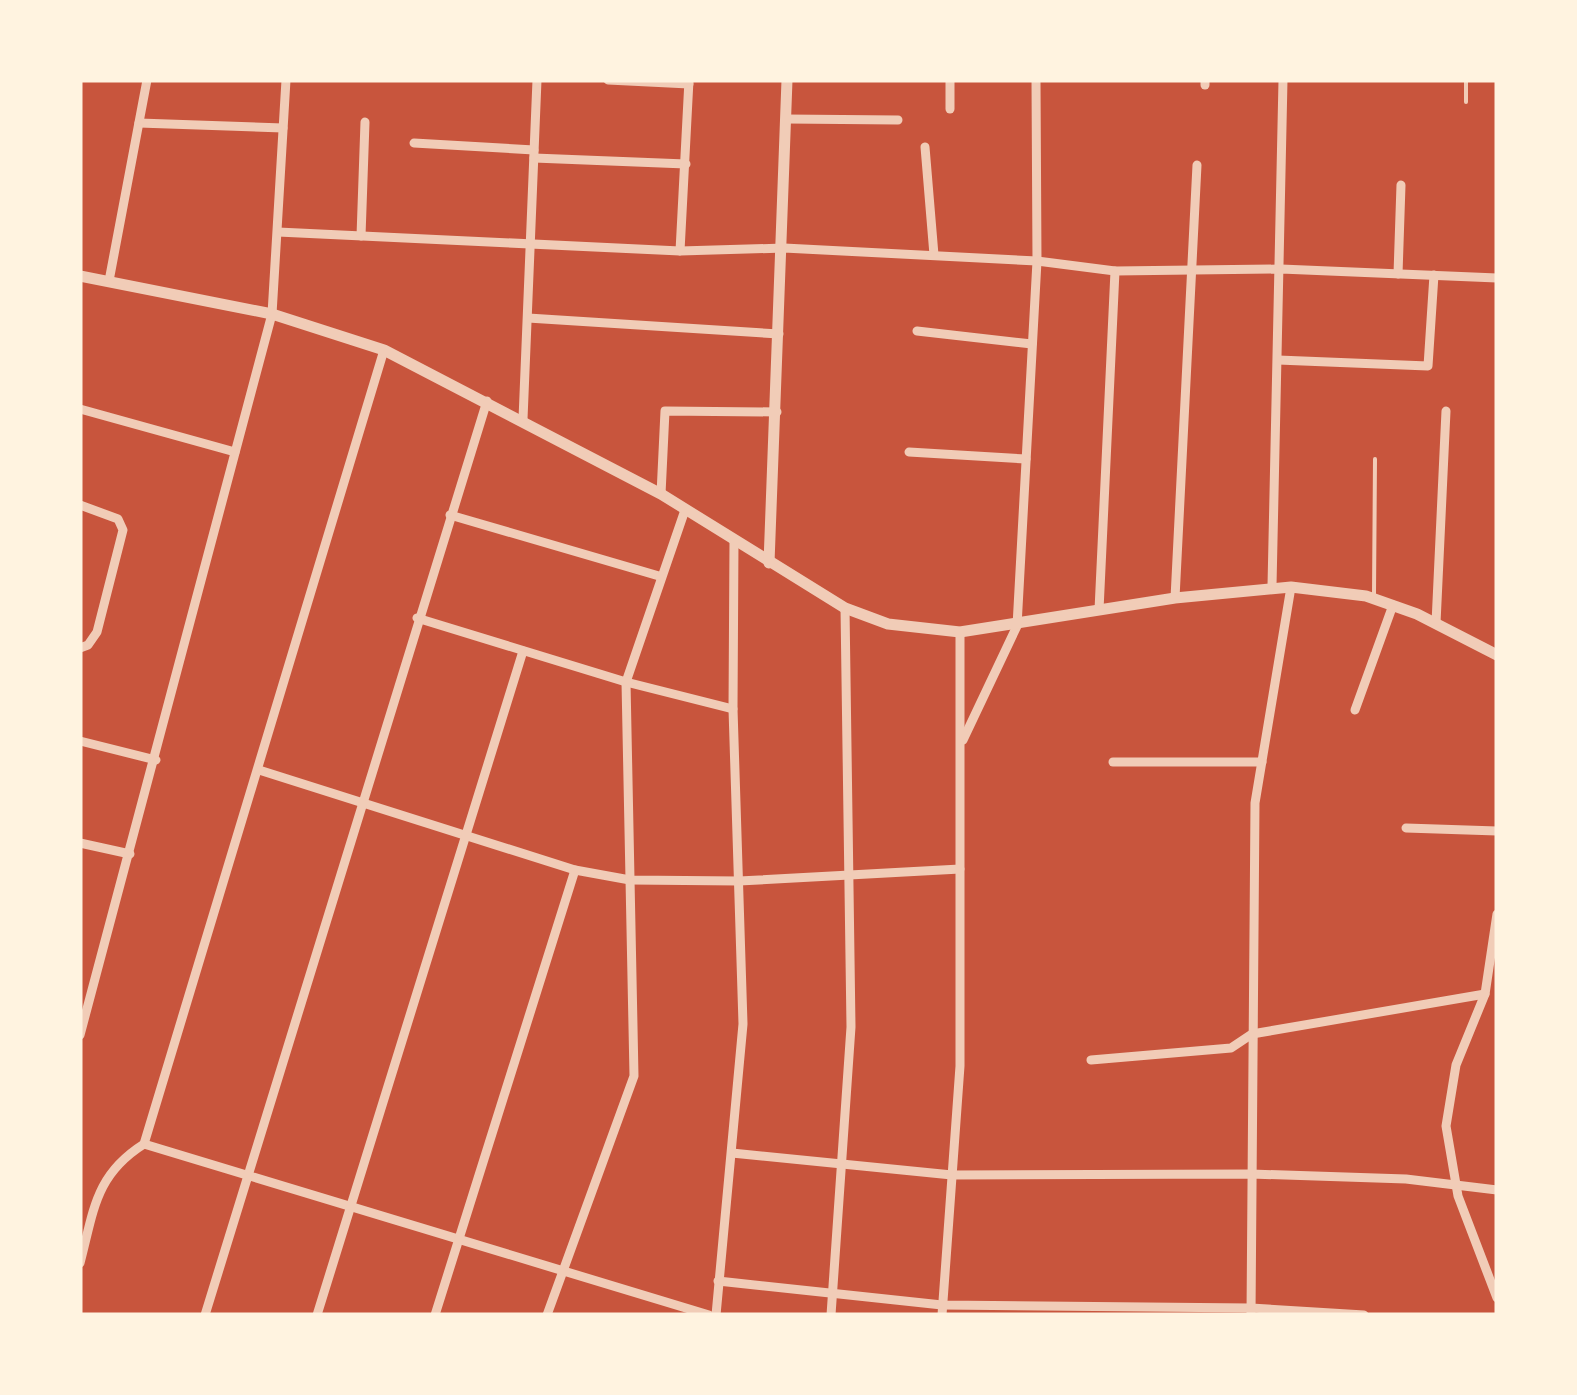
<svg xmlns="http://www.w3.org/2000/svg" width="1577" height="1395" font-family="'Sofia Sans Condensed',sans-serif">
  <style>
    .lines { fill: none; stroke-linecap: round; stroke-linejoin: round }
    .service { stroke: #f1ccb7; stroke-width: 4 }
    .minor { stroke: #f1ccb7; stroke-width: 9 }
    .tertiary { stroke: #f1ccb7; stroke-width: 11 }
  </style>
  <rect width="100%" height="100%" fill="#c8553d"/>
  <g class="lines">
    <g class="service">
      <polyline points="1466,80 1466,102"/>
      <polyline points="1374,594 1375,459"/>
    </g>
    <g class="minor">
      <polyline points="608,80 689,84"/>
      <polyline points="1205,85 1205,80"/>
      <polyline points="950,109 950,80"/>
      <polyline points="786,119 898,120"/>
      <polyline points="139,123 283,128"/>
      <polyline points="414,143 534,150"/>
      <polyline points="925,147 934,255"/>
      <polyline points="534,158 686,164"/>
      <polyline points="278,232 680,251 784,248 1037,261 1115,271 1281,269 1497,278"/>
      <polyline points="361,236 365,122"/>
      <polyline points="680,251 689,80"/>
      <polyline points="1398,274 1401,185"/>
      <polyline points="109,281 147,80"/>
      <polyline points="528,318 779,334"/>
      <polyline points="917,331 1032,344"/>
      <polyline points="1278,360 1428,366 1434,275"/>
      <polyline points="80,409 235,452"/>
      <polyline points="523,419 537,80"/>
      <polyline points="909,452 1026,459"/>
      <polyline points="661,494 665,411 777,412"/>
      <polyline points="80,505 118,519 123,530 97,632 88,645 80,648"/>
      <polyline points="450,515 659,576"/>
      <polyline points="1272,586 1283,80"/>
      <polyline points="1175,598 1197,165"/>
      <polyline points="1099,610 1115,271"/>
      <polyline points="417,618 626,682 733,709"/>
      <polyline points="1436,623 1446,411"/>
      <polyline points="1355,710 1393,605"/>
      <polyline points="963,740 1017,626 1037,261 1036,80"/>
      <polyline points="80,741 156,760"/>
      <polyline points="1113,762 1262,762"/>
      <polyline points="259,770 575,870 630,880 739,881 960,869"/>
      <polyline points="1406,828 1497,831"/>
      <polyline points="80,843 130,854"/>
      <polyline points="1497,914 1485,994 1456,1065 1446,1126 1458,1196 1497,1298"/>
      <polyline points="80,1035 272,314 286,80"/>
      <polyline points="1091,1060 1231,1048 1252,1034 1485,994"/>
      <polyline points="144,1144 709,1315"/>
      <polyline points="732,1153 952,1175 1251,1174 1406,1179 1497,1190"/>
      <path d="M80,1263C94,1210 95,1175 144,1144L384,350"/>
      <polyline points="718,1281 942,1305 1251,1308 1364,1315"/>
      <polyline points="205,1315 487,401"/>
      <polyline points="317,1315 523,651"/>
      <polyline points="435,1315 575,870"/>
      <polyline points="547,1315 634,1076 626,682 685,510"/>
      <polyline points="716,1315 743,1024 733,709 734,540"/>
      <polyline points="831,1315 851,1027 845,608"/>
      <polyline points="942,1315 960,1066 960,632"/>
      <polyline points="1251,1315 1255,803 1291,587"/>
    </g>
    <g class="tertiary">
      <polyline points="80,276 272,314 384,350 661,494 845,608 888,624 960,632 1175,598 1291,587 1366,596 1417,614 1497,655"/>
      <polyline points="769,563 787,80"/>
    </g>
  </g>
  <rect width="1577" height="1395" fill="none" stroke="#fff3e0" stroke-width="165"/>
</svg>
